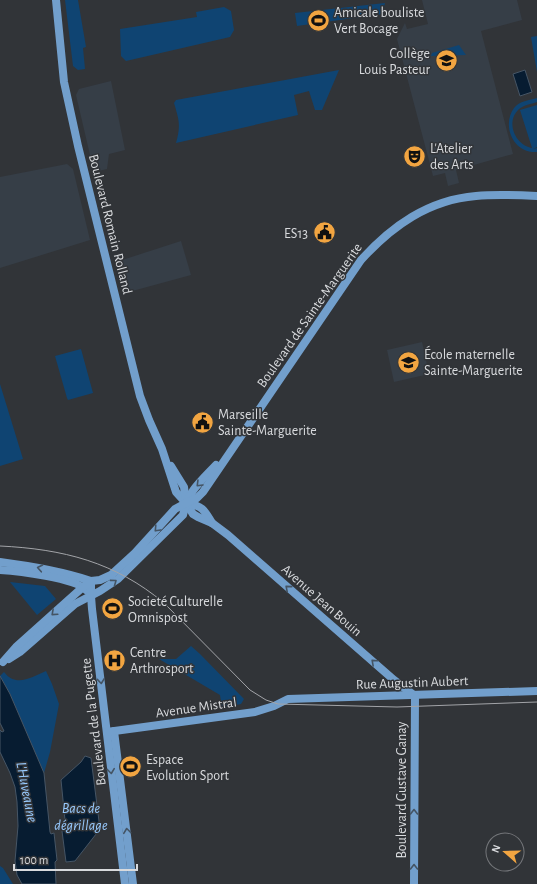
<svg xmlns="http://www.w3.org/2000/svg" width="537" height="884" font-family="'Alegreya Sans',sans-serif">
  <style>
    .built { fill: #363e47 }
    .green { fill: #0f4472 }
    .water { fill: #071c31; stroke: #465565 }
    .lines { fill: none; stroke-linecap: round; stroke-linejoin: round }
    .secondary { stroke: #729fcc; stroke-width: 8 }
    .tram { stroke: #a2a4a8; stroke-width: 1 }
    .oneway { stroke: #445464 }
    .labels { text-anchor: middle; stroke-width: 3; stroke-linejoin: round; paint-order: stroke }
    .poi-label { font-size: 14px; fill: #d8dadd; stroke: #313438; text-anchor: start }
    .street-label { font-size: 14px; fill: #d8dadd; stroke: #313438 }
    .water-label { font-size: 15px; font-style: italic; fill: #97c9fd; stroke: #313438 }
  </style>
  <rect width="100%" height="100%" fill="#313438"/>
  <g class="built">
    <polygon points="422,0 517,0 522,20 481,31 513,154 456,170 459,183 448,186 445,173 433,176 397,39 405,23 407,29 428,24"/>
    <polygon points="111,81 125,150 109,154 107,169 94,172 76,95 79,89"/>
    <polygon points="67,164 73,169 90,240 0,268 0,177"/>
    <polygon points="181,241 191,275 125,293 116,262"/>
    <polygon points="422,342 429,374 394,382 387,350"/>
  </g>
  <g class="green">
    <polygon points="65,0 78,0 86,47 83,48 85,69 78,70 73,66"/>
    <polygon points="385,3 382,14 297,26 295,13"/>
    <polygon points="224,7 231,11 234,30 230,37 126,61 121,56 120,29 197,17 196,12"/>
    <polygon points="537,36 537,72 531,37"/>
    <polygon points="459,45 466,55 431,56 432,53"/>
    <path d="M339,70L322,110H315L309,91L294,95L298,115L176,143C181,125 179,120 174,103L176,100Z"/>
    <path d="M537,98V102C531,104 524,105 519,109C505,122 515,145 532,148L520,110L537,105V147L533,149L537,148V152C514,154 501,126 514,108C519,101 530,100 537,98Z"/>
    <polygon points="81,349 93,393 68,400 67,398 55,356"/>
    <polygon points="0,384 23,459 0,466"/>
    <polygon points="10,582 45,586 56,599 37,615"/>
    <polygon points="191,646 200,654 244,699 241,704 222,708 220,695 159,659 176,659"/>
    <path d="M46,671L52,684L59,704L50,752L44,773L10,694L0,676L4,672C16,688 32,677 46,671Z"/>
    <polygon points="0,866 3,868 13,884 0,884"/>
  </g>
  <g class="water">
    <polygon points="525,70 532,92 520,96 513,74"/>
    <polygon points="0,676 10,694 44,773 50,832 51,834 54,833 57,860 55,862 56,884 22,884 17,875 15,861 18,826 17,802 15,787 10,773 0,752 0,730 2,732 4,731 0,723"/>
    <polygon points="85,756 91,758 100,829 75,861 66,862 62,831 66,830 61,780 81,762"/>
  </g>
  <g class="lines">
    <g class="secondary">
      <polyline points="56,0 64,82 78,146 140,396 149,420 162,449 176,492 186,503 193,514 198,517 212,523 228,535 394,680 415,696"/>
      <polyline points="171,466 184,487 186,502"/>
      <path d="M186,503C202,506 204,509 212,523"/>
      <path d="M0,562C31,566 61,571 91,581"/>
      <path d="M0,570C17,571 76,578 86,590"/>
      <polyline points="91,581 91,596 92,609 125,884"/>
      <path d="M9,659L20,652L75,604L100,591L118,579L183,515C189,490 199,483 216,465"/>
      <path d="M3,662L16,647L83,587L91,581L100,580L111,575L135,553L175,509L186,503L197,498L203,492L361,260C392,226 428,200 476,196C496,194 517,195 537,196"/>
      <polyline points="114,731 133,884"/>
      <polyline points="107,732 255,712 274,706 288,699 537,691"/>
      <polyline points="414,884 415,696"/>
    </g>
    <path class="tram" d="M0,546C63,549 115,562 164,603L250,690L266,700L278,704L397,707L537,702"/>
  </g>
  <defs><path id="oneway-chevron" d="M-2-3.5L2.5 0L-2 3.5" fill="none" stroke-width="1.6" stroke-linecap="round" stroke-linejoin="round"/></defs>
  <g class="oneway">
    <use href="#oneway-chevron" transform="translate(199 484) rotate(135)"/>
    <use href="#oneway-chevron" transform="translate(157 529) rotate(133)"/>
    <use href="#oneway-chevron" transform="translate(40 568) rotate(-169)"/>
    <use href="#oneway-chevron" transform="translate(114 582) rotate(-36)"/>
    <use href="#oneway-chevron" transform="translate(288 588) rotate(-139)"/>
    <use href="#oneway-chevron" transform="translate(54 613) rotate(138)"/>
    <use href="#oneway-chevron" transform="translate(374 662) rotate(-138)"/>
    <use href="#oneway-chevron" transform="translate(101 681) rotate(84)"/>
    <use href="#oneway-chevron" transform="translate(111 771) rotate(83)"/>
    <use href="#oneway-chevron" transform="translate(414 812) rotate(-90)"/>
    <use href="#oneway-chevron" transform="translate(127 831) rotate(-97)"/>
    <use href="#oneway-chevron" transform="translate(414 867) rotate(-90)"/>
  </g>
  <defs>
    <symbol id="stadium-disc" viewBox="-11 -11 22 22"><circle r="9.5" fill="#f2a541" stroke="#313438"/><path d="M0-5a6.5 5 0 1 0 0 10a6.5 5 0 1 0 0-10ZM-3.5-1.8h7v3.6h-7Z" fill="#111"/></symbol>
    <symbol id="school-disc" viewBox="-11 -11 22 22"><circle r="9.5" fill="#f2a541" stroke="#313438"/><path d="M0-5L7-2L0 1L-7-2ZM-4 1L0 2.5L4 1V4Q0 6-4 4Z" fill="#111"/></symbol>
    <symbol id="theatre-disc" viewBox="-11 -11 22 22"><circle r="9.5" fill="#f2a541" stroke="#313438"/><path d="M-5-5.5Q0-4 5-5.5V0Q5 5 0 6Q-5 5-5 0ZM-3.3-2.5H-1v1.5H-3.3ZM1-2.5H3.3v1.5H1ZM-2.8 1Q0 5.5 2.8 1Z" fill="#111"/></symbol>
    <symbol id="civic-disc" viewBox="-11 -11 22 22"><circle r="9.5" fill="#f2a541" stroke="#313438"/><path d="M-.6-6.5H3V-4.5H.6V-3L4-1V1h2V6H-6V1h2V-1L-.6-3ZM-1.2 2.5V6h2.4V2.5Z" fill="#111"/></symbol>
    <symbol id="hospital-disc" viewBox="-11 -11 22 22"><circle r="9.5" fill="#f2a541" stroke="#313438"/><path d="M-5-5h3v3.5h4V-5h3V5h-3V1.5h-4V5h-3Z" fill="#111"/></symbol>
  </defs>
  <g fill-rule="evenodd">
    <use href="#stadium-disc" x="306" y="8" width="25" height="25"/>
    <use href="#school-disc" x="434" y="48" width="25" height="25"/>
    <use href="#theatre-disc" x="402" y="144" width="25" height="25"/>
    <use href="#civic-disc" x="312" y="220" width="25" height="25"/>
    <use href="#school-disc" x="396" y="350" width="25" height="25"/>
    <use href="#civic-disc" x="190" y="410" width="25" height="25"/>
    <use href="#stadium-disc" x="100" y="596" width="25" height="25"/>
    <use href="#hospital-disc" x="102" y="648" width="25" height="25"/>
    <use href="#stadium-disc" x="118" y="754" width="25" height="25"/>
  </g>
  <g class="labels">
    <g class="poi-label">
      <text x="334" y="17">Amicale bouliste<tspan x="334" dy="16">Vert Bocage</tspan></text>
      <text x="430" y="58" text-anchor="end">Collège<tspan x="430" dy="16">Louis Pasteur</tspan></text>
      <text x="430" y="153">L'Atelier<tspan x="430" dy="16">des Arts</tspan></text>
      <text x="308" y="238" text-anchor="end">ES13</text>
      <text x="424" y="359">École maternelle<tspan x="424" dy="16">Sainte-Marguerite</tspan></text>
      <text x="218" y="419">Marseille<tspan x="218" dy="16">Sainte-Marguerite</tspan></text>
      <text x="128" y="606">Societé Culturelle<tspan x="128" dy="16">Omnispost</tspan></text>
      <text x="130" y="657">Centre<tspan x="130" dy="16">Arthrosport</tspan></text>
      <text x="146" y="764">Espace<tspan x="146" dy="16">Evolution Sport</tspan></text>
    </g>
    <g class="street-label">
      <text transform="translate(111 224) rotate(76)" y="5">Boulevard Romain Rolland</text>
      <text transform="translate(309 315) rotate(-55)" y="5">Boulevard de Sainte-Marguerite</text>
      <text transform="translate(322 600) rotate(41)" y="5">Avenue Jean Bouin</text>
      <text transform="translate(412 682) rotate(-2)" y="5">Rue Augustin Aubert</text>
      <text transform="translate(196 707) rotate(-8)" y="5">Avenue Mistral</text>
      <text transform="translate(93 722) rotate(-97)" y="5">Boulevard de la Pugette</text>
      <text transform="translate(401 790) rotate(-90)" y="5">Boulevard Gustave Ganay</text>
    </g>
    <g class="water-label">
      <text transform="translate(27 792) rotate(79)" y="5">L'Huveaune</text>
      <text x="81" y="813">Bacs de<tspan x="81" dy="17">dégrillage</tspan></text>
    </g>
  </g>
  <g transform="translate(505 852) rotate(290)"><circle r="19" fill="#313438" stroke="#74767a"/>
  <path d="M0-3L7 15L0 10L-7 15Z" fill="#f2a541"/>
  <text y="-6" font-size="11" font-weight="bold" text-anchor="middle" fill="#d8dadd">N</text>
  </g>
  <path d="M14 864v6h123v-6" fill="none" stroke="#d8dadd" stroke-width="2"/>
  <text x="20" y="864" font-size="12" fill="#d8dadd" stroke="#313438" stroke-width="3" paint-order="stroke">100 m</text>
</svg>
